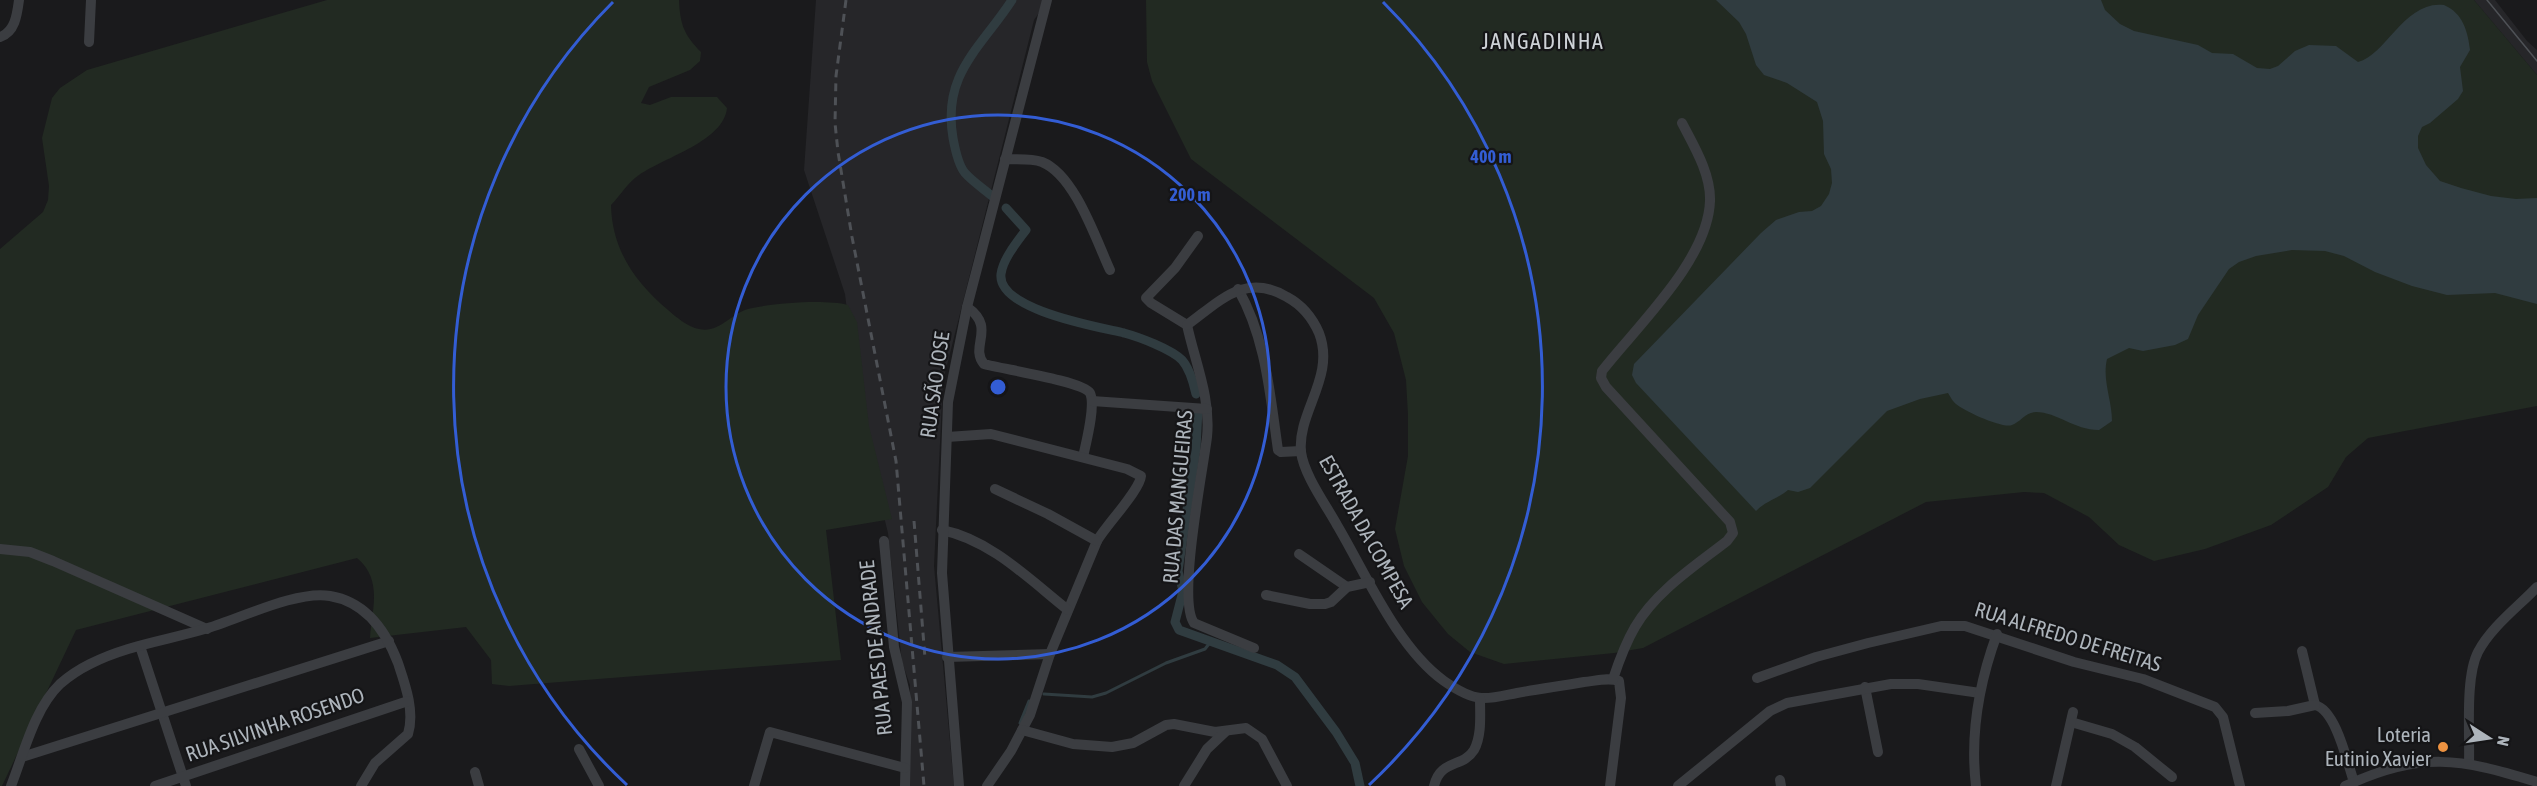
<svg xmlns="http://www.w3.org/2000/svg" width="2537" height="786" font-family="'Asap Condensed',sans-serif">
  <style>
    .built { fill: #262629 }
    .green { fill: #222a22 }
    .water { fill: #303c40 }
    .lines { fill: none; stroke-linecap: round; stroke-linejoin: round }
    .stream { stroke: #303c40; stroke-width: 3 }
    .canal { stroke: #303c40; stroke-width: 9 }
    .minor { stroke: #3b3d41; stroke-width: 10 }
    .tram { stroke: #4e5156; stroke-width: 1.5 }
    .rail { stroke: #4e5156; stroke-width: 3; stroke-dasharray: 8 6; stroke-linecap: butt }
    .ring { fill: none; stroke: #335dd4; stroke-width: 3 }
    .poi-dot { fill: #ec9241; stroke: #151517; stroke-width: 2 }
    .labels { text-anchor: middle; stroke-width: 4.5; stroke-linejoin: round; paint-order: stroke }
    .street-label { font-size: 21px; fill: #adb4bb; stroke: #151517 }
    .poi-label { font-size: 21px; fill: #adb4bb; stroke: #151517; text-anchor: end }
    .neighbourhood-label { font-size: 22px; letter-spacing: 1.5px; fill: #ced2d7; stroke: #151517 }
    .centre { fill: #335dd4; stroke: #151517; stroke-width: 3 }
    .ring-label { font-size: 18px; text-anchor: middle; font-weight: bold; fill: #335dd4; stroke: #151517; stroke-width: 4.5; stroke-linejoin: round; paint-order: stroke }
  </style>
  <rect width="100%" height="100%" fill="#1a1a1c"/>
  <g class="built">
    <polygon points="816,0 1048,0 1034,20 943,381 934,566 954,786 908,786 910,685 902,662 888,533 861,423 845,294 804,170"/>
    <polygon points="2474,0 2495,0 2527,41 2537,50 2537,75"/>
  </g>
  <g class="green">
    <path d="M327,0H679C680,24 684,35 701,52L700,61L690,70L649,87L641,103L650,105L671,97H717L727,108C724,141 665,157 639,175C628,182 620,196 611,205C612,250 635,282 668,310C676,317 688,327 699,329C718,334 732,313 748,309C772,303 825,299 848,305L857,322L869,426L892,519L826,530L841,660L509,686L492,684L491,660L466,627L370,638C372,608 383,580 357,558L76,630L2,786H0V249L43,212L48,200L49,186L42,138L52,98L60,88L87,70Z"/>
    <polygon points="1146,0 2474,0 2537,75 2537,406 2368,438 2346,457 2328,487 2271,525 2205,549 2154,561 2119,545 2089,517 2044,493 2024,492 1926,502 1643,648 1614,653 1504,664 1470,652 1448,634 1422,602 1404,566 1395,529 1408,456 1408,415 1406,380 1394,333 1374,298 1191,159 1152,81 1147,62"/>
  </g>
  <path class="water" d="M1716,0H2101L2105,10L2120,24L2134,31L2198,45L2212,53L2233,54L2257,68L2270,69L2278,66L2295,51L2309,45L2336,46L2358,62C2387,54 2405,0 2444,5C2463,13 2468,32 2470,50L2460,67L2463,91L2458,99L2430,123L2422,127L2418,136V148L2426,165L2440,181L2461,188L2491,196L2516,199L2537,198V304L2495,293L2447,295L2412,286L2375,272L2344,256L2325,251L2292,250L2256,256L2239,262L2229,269L2198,315L2188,339L2175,345L2143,351L2129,348L2107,359C2102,380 2112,400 2112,421L2099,430C2074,430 2057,412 2036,412C2026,412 2020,422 2012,425C2003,429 1964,411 1956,404C1953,402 1950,396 1948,393L1920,399L1887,411L1810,488L1798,492L1788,490C1777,499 1766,501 1756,511L1636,383L1632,375L1634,364L1761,233L1776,220L1799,212L1812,211L1821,206L1829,194L1832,183L1831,169L1824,154L1823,121L1817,102L1787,83L1764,75L1756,65L1746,34L1739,22Z"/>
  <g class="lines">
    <g class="stream">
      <polyline points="1044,694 1092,697 1106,693 1166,663 1205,649 1212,640"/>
      <polyline points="1020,723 1029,701"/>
    </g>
    <g class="canal">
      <path d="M993,197C984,189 973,182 965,173C958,165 955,149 953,138C942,74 980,49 1012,0"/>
      <path d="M1006,208L1026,230C1017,242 1003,259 1001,274C997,310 1099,327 1124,333C1139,337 1171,349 1182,360C1189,368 1194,385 1196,394"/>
      <polyline points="1198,409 1196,449 1178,571 1183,591 1175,622 1179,630 1277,665 1295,677 1336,732 1355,763 1360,786"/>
    </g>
    <g class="minor">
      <path d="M0,37C15,32 17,15 19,0"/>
      <polyline points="89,42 91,0"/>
      <path d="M1005,159C1016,160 1030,158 1042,162C1075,175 1096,240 1110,270"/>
      <path d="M1198,236L1175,268L1146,298L1151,303L1187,325C1195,362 1211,398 1207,437C1203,470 1177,600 1194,623L1254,648"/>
      <path d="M1238,289C1266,338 1270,395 1278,450L1281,452L1301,451"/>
      <path d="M967,307C997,328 969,346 984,364C1001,369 1083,381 1090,393C1096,405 1086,443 1083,457"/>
      <path d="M1187,325C1220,301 1245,272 1287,297C1302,305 1312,317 1319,333C1336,377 1297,412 1301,452C1304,475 1326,505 1337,525C1366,574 1397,647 1444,681C1454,688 1469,697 1481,698C1492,699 1506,695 1517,693C1539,689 1561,686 1584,682C1595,681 1609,677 1619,681L1621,698L1610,786"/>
      <polyline points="1092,401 1207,409"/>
      <path d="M947,437L991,434L1127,469L1141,476C1140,490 1107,524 1097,541L1050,654L1030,715L1011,751L987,786"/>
      <polyline points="995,489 1048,514 1097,541"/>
      <path d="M942,530C991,540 1030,580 1068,610"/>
      <polyline points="884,541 894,647 907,702 905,786"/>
      <polyline points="0,549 30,552 53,561 207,629"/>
      <polyline points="1299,554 1347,587"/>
      <polyline points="1266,595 1310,604 1325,604 1331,602 1347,587 1370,582"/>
      <polyline points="140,646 186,786"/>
      <polyline points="2302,651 2315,705"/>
      <polyline points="947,657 1050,654"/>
      <polyline points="1757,678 1816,657 1868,643 1941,626 1965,626 2074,662 2143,679 2215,707 2223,717 2240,786"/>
      <path d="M1613,679C1619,661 1625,644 1635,627C1656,591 1695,566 1727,541L1733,533L1730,522L1606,387L1601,378L1602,371C1637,326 1708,260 1710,201C1711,174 1694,146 1682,123"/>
      <polyline points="1865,687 1878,752"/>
      <path d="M2315,705C2336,710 2347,762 2354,782"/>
      <polyline points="2255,713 2288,711 2315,705"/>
      <polyline points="2071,722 2112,734 2135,747 2172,777"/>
      <polyline points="1022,730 1073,744 1112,747 1133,743 1166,725 1174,724 1215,732 1246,728 1262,739 1287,786"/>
      <polyline points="579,749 599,786"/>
      <polyline points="22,757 389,641"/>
      <path d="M2469,762C2470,733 2465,677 2478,652C2491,627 2518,607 2537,587"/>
      <polyline points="475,772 479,786"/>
      <polyline points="1780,780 1781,786"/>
      <path d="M11,786C24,753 34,709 60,684C69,676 80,669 90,664C127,645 169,640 208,628C241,618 298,590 330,596C366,602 386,631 398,663C405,684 415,711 408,734L375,763L361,786"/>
      <polyline points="155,786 408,701"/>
      <polyline points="754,786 770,732 905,768"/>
      <polyline points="959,786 942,573 948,402 967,307 1047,0"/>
      <polyline points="1184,786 1207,749 1225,732"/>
      <path d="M1434,786C1440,759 1463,768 1474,750C1482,735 1480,715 1480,698"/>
      <polyline points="1678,786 1770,711 1787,703 1891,684 1918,684 1980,693"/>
      <path d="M1976,786C1970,735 1979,683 1997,634"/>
      <polyline points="2056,786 2073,712"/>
      <path d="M2345,786C2422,751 2459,758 2537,782"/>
    </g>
    <polyline class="tram" points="2487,0 2537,61"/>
    <g class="rail">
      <polyline points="846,0 836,76 835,123 838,152 852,237 896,461 924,786"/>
      <polyline points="914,521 925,658"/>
    </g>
  </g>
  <g class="ring">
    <circle cx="998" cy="387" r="272"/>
    <path d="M627 785A544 544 0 0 1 613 2M1383 2A544 544 0 0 1 1369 785"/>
  </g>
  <circle class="poi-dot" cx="2443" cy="747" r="6"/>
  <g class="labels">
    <g class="street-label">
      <text transform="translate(935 385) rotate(-82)" y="7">RUA SÃO JOSE</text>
      <text transform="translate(1178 497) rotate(-85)" y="7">RUA DAS MANGUEIRAS</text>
      <text transform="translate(1366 532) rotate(61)" y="7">ESTRADA DA COMPESA</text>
      <text transform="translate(2068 637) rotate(17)" y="7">RUA ALFREDO DE FREITAS</text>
      <text transform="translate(876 648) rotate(-96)" y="7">RUA PAES DE ANDRADE</text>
      <text transform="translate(275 725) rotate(-19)" y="7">RUA SILVINHA ROSENDO</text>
    </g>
    <g class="poi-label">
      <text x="2431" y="742">Loteria<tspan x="2431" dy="24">Eutinio Xavier</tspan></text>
    </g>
    <g class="neighbourhood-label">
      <text x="1543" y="49">JANGADINHA</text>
    </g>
  </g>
  <circle cx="998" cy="387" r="9" class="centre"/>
  <g class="ring-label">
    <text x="1491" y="163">400 m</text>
    <text x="1190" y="201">200 m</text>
  </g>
  <g transform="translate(2489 738) rotate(102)" stroke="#151517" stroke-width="4.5" paint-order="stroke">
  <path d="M0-4.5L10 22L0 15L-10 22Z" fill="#adb4bb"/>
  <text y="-9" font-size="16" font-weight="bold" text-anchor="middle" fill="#adb4bb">N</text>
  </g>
</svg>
